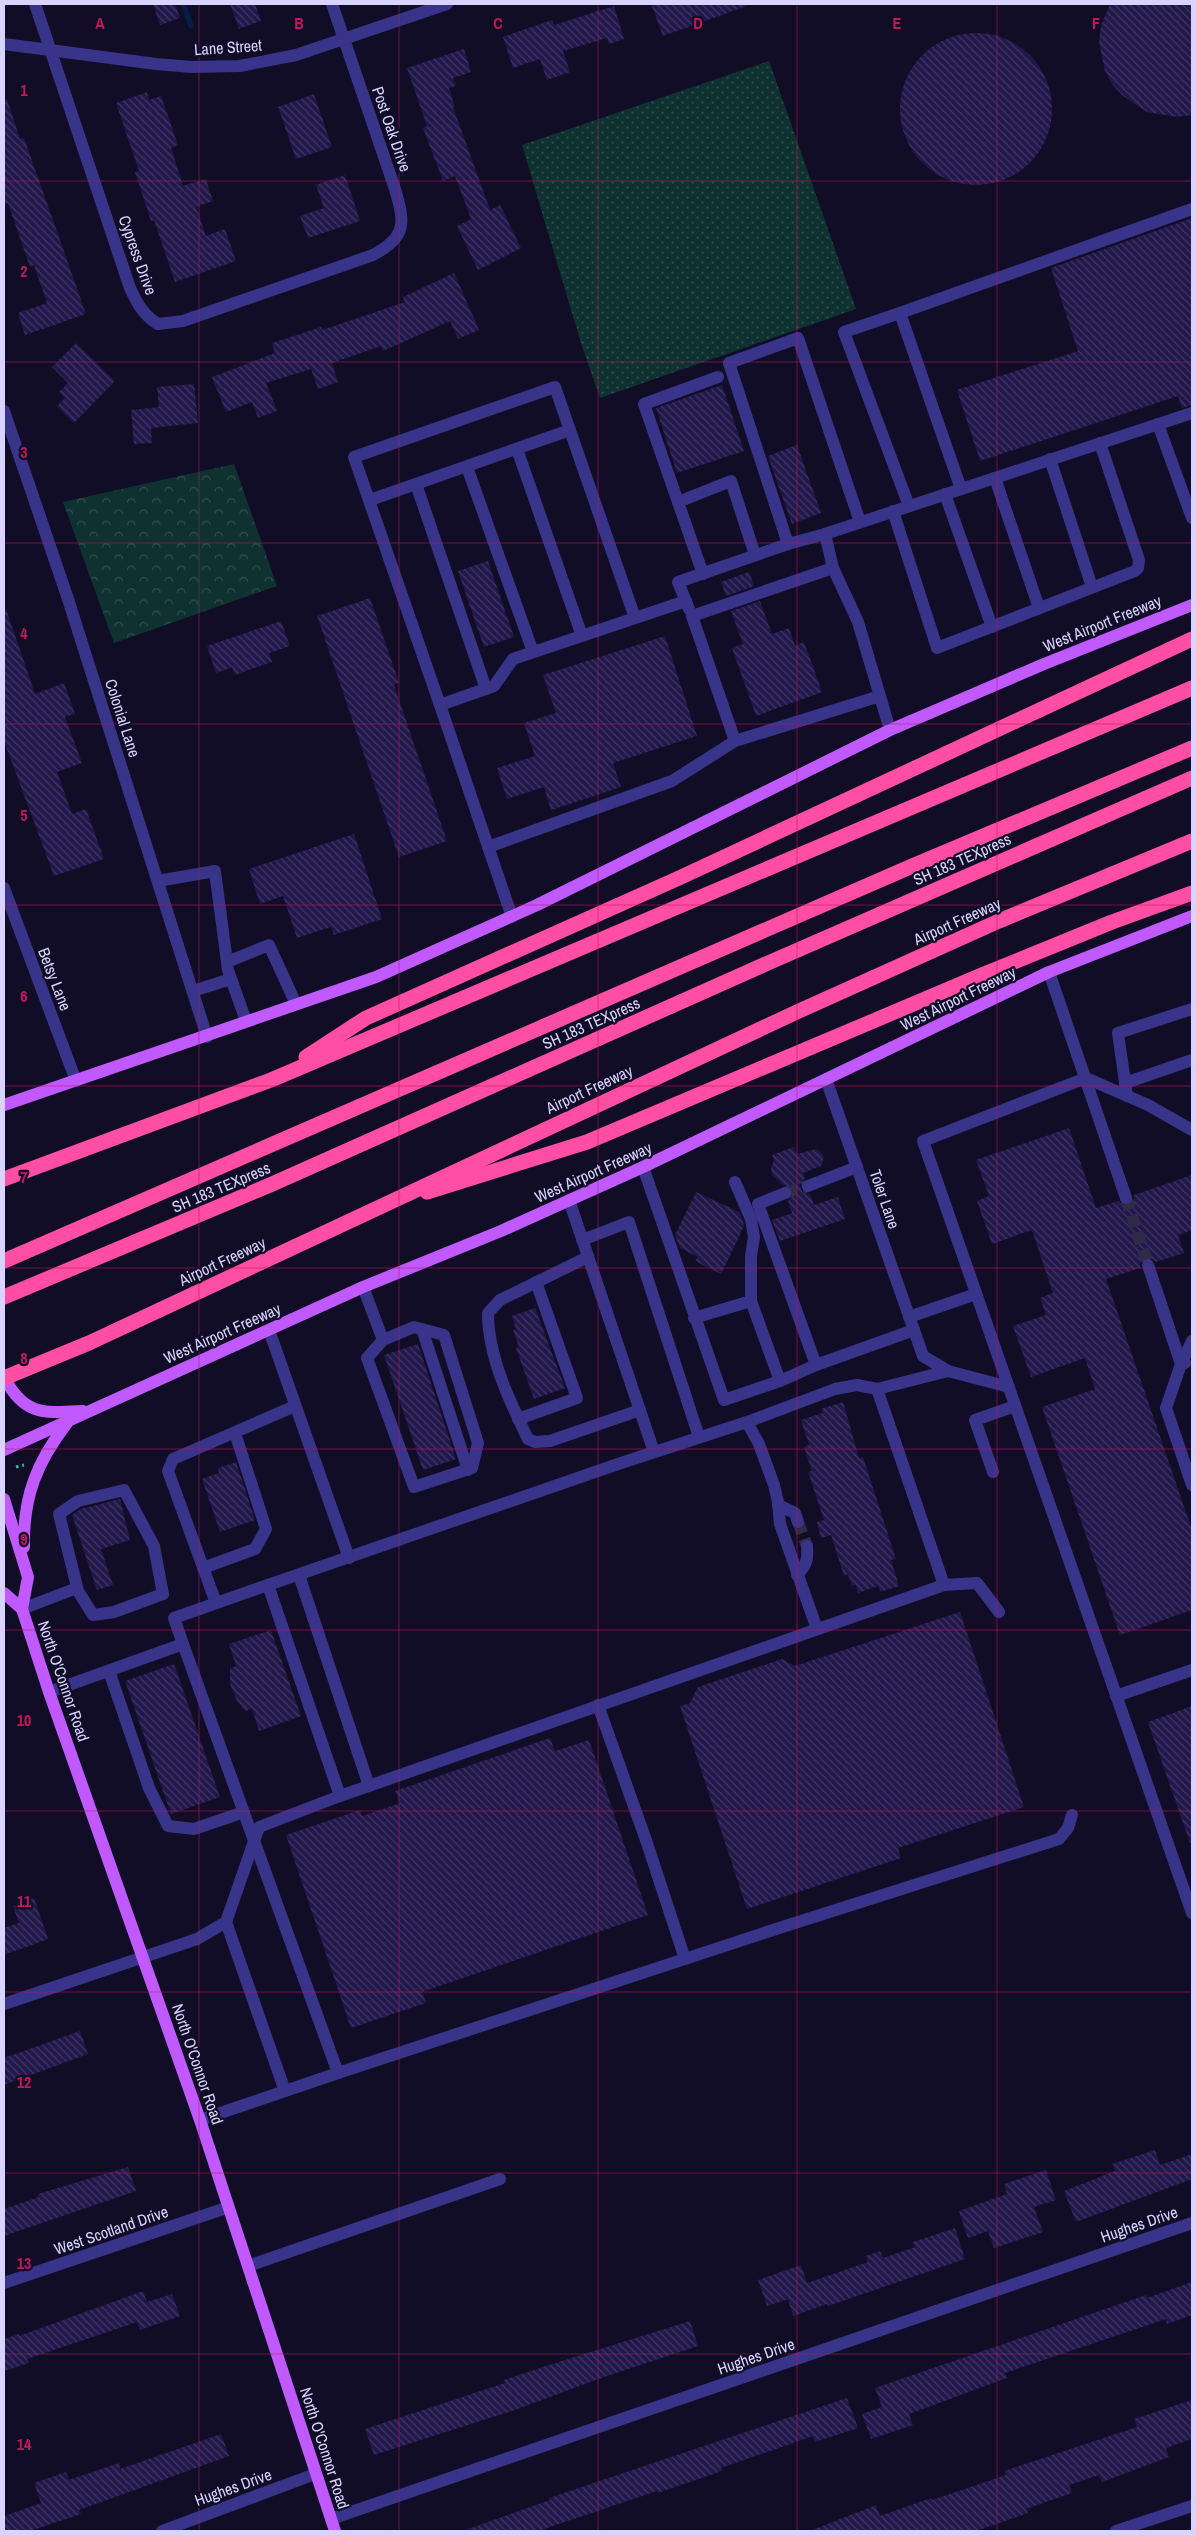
<svg xmlns="http://www.w3.org/2000/svg" width="1196" height="2535" font-family="'Archivo Narrow',sans-serif">
  <style>
    .grass { fill: url(#grass-dots) }
    .forest { fill: url(#forest-crowns) }
    .lines { fill: none; stroke-linecap: round; stroke-linejoin: round }
    .stream { stroke: #051e48; stroke-width: 5.5 }
    .building { fill: url(#building-back-hatch) }
    .minor-tunnel { stroke: #2f2b47; stroke-width: 12; stroke-dasharray: 12 6; stroke-linecap: butt }
    .path { stroke: #24c2b7; stroke-width: 3; stroke-dasharray: 2.5 4; stroke-linecap: butt }
    .minor { stroke: #37348a; stroke-width: 12 }
    .major { stroke: #c05aff; stroke-width: 12 }
    .highway { stroke: #ff4ea4; stroke-width: 15 }
    .grid { fill: none; stroke: #c2185b; stroke-width: 1; stroke-opacity: 0.55 }
    .labels { text-anchor: middle; stroke-width: 4.5; stroke-linejoin: round; paint-order: stroke }
    .street-label { font-size: 16px; fill: #d8d3ff; stroke: #110d27 }
    .grid-label { font-size: 16px; text-anchor: middle; font-weight: bold; fill: #c2185b; stroke: #110d27; stroke-width: 4.5; stroke-linejoin: round; paint-order: stroke }
  </style>
  <defs>
    <pattern id="grass-dots" width="8" height="8" patternUnits="userSpaceOnUse" patternTransform="scale(1.25)"><rect width="8" height="8" fill="#0f3230"/><path d="M2 2h.1M6 6h.1" fill="none" stroke="#314f4f" stroke-width="1.8" stroke-linecap="round"/></pattern>
    <pattern id="forest-crowns" width="20" height="18" patternUnits="userSpaceOnUse" patternTransform="scale(1.25)"><rect width="20" height="18" fill="#0f3230"/><path d="M2 6a3 3 0 1 1 6 0M12 15a3 3 0 1 1 6 0" fill="none" stroke="#314f4f"/></pattern>
    <pattern id="building-back-hatch" width="6" height="6" patternUnits="userSpaceOnUse" patternTransform="scale(1.25)"><rect width="6" height="6" fill="#21174a"/><path d="M-1 5l2 2M0 0l6 6M5-1l2 2" fill="none" stroke="#403865"/></pattern>
  </defs>
  <rect width="100%" height="100%" fill="#110d27"/>
  <polygon class="grass" points="769,61 856,309 600,398 581,343 522,145"/>
  <polygon class="forest" points="234,464 277,586 114,643 63,502"/>
  <g class="lines">
    <polyline class="stream" points="183,4 191,26"/>
  </g>
  <g class="building">
    <polygon points="153,4 175,4 180,18 160,25"/>
    <polygon points="230,4 255,4 261,21 239,29"/>
    <polygon points="651,4 747,4 747,6 663,36"/>
    <polygon points="1110,4 1192,4 1192,115 1177,117 1147,112 1122,95 1112,84 1105,71 1099,41 1101,26"/>
    <polygon points="614,6 624,39 609,44 607,38 563,51 570,72 547,80 540,59 513,68 503,37 552,20 554,25"/>
    <circle cx="976" cy="109" r="76"/>
    <polygon points="464,49 471,72 453,78 456,86 449,88 455,107 453,107 490,210 500,205 521,248 478,270 457,226 471,219 455,176 443,181 423,128 427,126 407,68"/>
    <polygon points="147,92 149,100 161,96 178,145 171,148 183,186 206,179 213,201 196,207 206,236 225,229 236,261 175,282 154,220 151,221 135,172 139,171 116,103"/>
    <polygon points="314,94 332,147 296,159 278,107"/>
    <polygon points="7,99 20,139 24,138 86,314 25,335 18,313 47,303 34,265 30,267 8,203 4,205 4,100"/>
    <polygon points="345,175 360,221 308,238 300,216 324,208 316,185"/>
    <polygon points="1192,218 1192,405 1182,408 1178,396 980,461 957,390 1078,351 1051,268"/>
    <polygon points="454,273 479,330 458,339 450,321 383,351 381,346 332,363 338,382 318,389 311,369 266,383 277,411 258,418 252,402 226,412 212,377 275,353 272,343 321,327 322,330 405,302 403,297"/>
    <polygon points="76,343 115,381 74,423 57,406 65,398 59,392 68,383 52,367"/>
    <polygon points="194,384 198,423 151,428 152,443 134,444 131,410 159,407 157,387"/>
    <polygon points="722,385 744,451 677,473 656,408"/>
    <polygon points="797,445 821,513 792,524 768,456"/>
    <polygon points="488,561 514,637 484,647 458,571"/>
    <polygon points="749,572 754,586 726,596 721,582"/>
    <polygon points="370,598 399,683 394,685 447,841 399,857 317,616"/>
    <polygon points="760,601 772,634 789,628 795,646 804,642 822,692 756,716 732,648 743,644 731,611"/>
    <polygon points="6,609 35,694 64,683 75,714 65,717 82,763 57,772 72,814 86,809 104,859 54,876 4,741 4,610"/>
    <polygon points="281,621 290,646 269,653 272,662 235,675 232,667 216,673 207,646"/>
    <polygon points="665,636 697,736 613,763 621,787 551,810 544,787 507,799 497,768 535,756 524,723 556,713 543,675"/>
    <polygon points="354,834 382,919 334,935 331,927 297,938 283,896 260,904 249,869"/>
    <polygon points="1069,1128 1096,1208 1118,1201 1124,1206 1129,1205 1134,1200 1134,1195 1192,1175 1192,1230 1178,1235 1184,1253 1156,1262 1150,1257 1145,1258 1140,1263 1140,1268 1106,1279 1192,1530 1192,1610 1120,1635 1042,1407 1095,1389 1085,1358 1031,1377 1013,1326 1046,1315 1040,1298 1053,1293 1032,1230 992,1244 977,1201 989,1196 976,1160"/>
    <polygon points="794,1147 797,1154 816,1149 821,1152 824,1157 821,1166 803,1173 805,1178 800,1184 801,1189 803,1193 810,1194 814,1205 838,1197 845,1219 780,1241 772,1220 792,1213 788,1201 793,1194 790,1187 783,1185 772,1175 771,1168 774,1160 772,1155"/>
    <polygon points="696,1192 739,1212 743,1221 744,1226 721,1274 695,1261 698,1257 680,1248 675,1235"/>
    <polygon points="535,1308 565,1388 534,1399 516,1348 519,1347 513,1330 516,1329 512,1316"/>
    <polygon points="418,1344 456,1459 423,1470 384,1355"/>
    <polygon points="843,1402 859,1458 863,1457 896,1559 891,1560 899,1586 880,1592 878,1586 858,1593 856,1585 852,1586 848,1574 844,1576 831,1535 821,1538 817,1522 824,1520 808,1472 812,1471 804,1447 809,1445 801,1420 823,1413 821,1409"/>
    <polygon points="236,1462 255,1520 220,1532 202,1479 219,1473 218,1468"/>
    <polygon points="120,1499 130,1540 101,1549 113,1585 97,1590 72,1515 81,1509"/>
    <polygon points="960,1612 1024,1807 898,1848 901,1858 747,1909 680,1706 690,1703 698,1687 782,1659 795,1666"/>
    <polygon points="271,1630 301,1716 259,1731 252,1709 245,1711 236,1699 230,1684 230,1668 236,1666 229,1644"/>
    <polygon points="174,1664 220,1797 171,1814 125,1681"/>
    <polygon points="1192,1706 1192,1842 1190,1843 1148,1722"/>
    <polygon points="550,1738 555,1751 589,1740 648,1915 422,1992 426,2003 351,2028 286,1835 360,1810 362,1816 400,1803 395,1791"/>
    <polygon points="34,1898 48,1939 4,1955 4,1928 19,1923 13,1906"/>
    <polygon points="80,2031 88,2054 4,2085 4,2058"/>
    <polygon points="1155,2150 1160,2165 1192,2154 1192,2179 1076,2222 1064,2191 1115,2171 1112,2164"/>
    <polygon points="128,2167 136,2191 4,2236 4,2209 39,2197 38,2194"/>
    <polygon points="1046,2170 1056,2200 1034,2207 1043,2232 994,2248 988,2231 968,2238 959,2211 1007,2194 1004,2184"/>
    <polygon points="955,2228 965,2259 828,2306 827,2304 793,2316 788,2299 767,2306 758,2280 801,2265 807,2283 868,2262 866,2256 880,2251 883,2258 915,2247 913,2242"/>
    <polygon points="1192,2282 1192,2315 1167,2324 1166,2319 1005,2373 1007,2378 909,2414 913,2425 871,2439 862,2414 882,2407 875,2388 1146,2295 1147,2298"/>
    <polygon points="143,2291 147,2302 172,2294 180,2316 140,2330 137,2322 27,2359 29,2363 4,2371 4,2339 19,2334 19,2336"/>
    <polygon points="690,2321 698,2346 601,2378 515,2410 374,2455 365,2429 505,2383 504,2380 546,2366"/>
    <polygon points="847,2398 858,2428 815,2442 813,2436 721,2468 722,2471 658,2493 657,2491 538,2531 468,2531 468,2529 550,2500 549,2498"/>
    <polygon points="1192,2400 1192,2439 1166,2448 1169,2457 1102,2482 1099,2475 1069,2485 1072,2493 1026,2509 1028,2513 976,2531 810,2531 876,2505 880,2516 931,2498 932,2500 1006,2475 1004,2471 1137,2427 1134,2419"/>
    <polygon points="221,2434 229,2456 79,2510 81,2514 30,2531 4,2531 4,2516 41,2503 34,2483 66,2472 69,2480 119,2463 120,2469"/>
  </g>
  <g class="lines">
    <g class="minor-tunnel">
      <polyline points="785,1193 808,1186"/>
      <polyline points="1126,1198 1148,1265"/>
      <polyline points="798,1522 807,1546"/>
    </g>
    <polyline class="path" points="16,1467 24,1465"/>
    <g class="minor">
      <path d="M35,4L130,288C137,303 143,315 158,324L183,321L373,255C407,237 405,223 395,189L332,4"/>
      <polyline points="4,44 156,64 192,67 240,66 296,55 447,4"/>
      <polyline points="900,313 1192,209"/>
      <polyline points="4,411 68,599 207,1037"/>
      <polyline points="1158,424 1192,518"/>
      <polyline points="517,449 582,636"/>
      <polyline points="1050,459 1092,587"/>
      <polyline points="467,467 533,652"/>
      <polyline points="995,478 1039,608"/>
      <polyline points="416,484 486,689"/>
      <polyline points="945,494 992,627"/>
      <polyline points="370,500 570,430"/>
      <polyline points="678,502 731,481 755,555"/>
      <polyline points="909,506 844,332 900,313 961,489"/>
      <polyline points="893,511 937,648 1135,571 1138,568 1139,560 1100,443"/>
      <polyline points="825,534 788,544 729,363 798,338 860,522"/>
      <polyline points="833,568 825,534 1192,413"/>
      <polyline points="703,574 644,404 718,377"/>
      <polyline points="689,609 678,582 788,544"/>
      <polyline points="635,618 555,387 354,457 440,705 494,686 513,659 686,601"/>
      <polyline points="880,696 735,741 692,616 833,568 858,622 890,730"/>
      <polyline points="440,705 512,917"/>
      <polyline points="488,847 672,781 735,741"/>
      <polyline points="158,881 215,871 228,970 246,1021"/>
      <polyline points="4,888 76,1081"/>
      <polyline points="227,962 269,945 296,1004"/>
      <polyline points="1049,972 1126,1198"/>
      <polyline points="193,991 231,979"/>
      <polyline points="826,1079 923,1356 948,1371 1009,1387"/>
      <polyline points="1125,1083 1192,1060"/>
      <polyline points="1127,1096 1118,1033 1192,1009"/>
      <polyline points="1192,1130 1148,1105 1086,1078 923,1141 1192,1913"/>
      <polyline points="643,1167 724,1400 780,1381 751,1301 694,1318"/>
      <polyline points="735,1182 751,1219 754,1237 751,1256 751,1301"/>
      <polyline points="808,1186 857,1167"/>
      <polyline points="785,1193 758,1204 816,1365 914,1330"/>
      <polyline points="569,1200 654,1452"/>
      <polyline points="582,1240 629,1222 699,1437"/>
      <path d="M588,1257L500,1300L488,1313C488,1356 509,1400 528,1439L535,1442L550,1441L640,1410"/>
      <polyline points="1148,1265 1181,1364 1185,1363"/>
      <polyline points="363,1287 383,1340 367,1358 414,1487 472,1468 478,1443 444,1335 414,1327 383,1340"/>
      <polyline points="909,1317 976,1294"/>
      <polyline points="422,1329 468,1470"/>
      <polyline points="269,1330 349,1558"/>
      <polyline points="1192,1341 1181,1364 1166,1408 1192,1485"/>
      <polyline points="780,1381 816,1365"/>
      <polyline points="877,1389 948,1371"/>
      <polyline points="518,1419 577,1398 536,1282"/>
      <polyline points="747,1422 835,1389 857,1385 877,1389 944,1585"/>
      <polyline points="993,1472 975,1420 1015,1406"/>
      <polygon points="124,1490 154,1546 163,1594 114,1612 93,1615 78,1591 59,1514 78,1501"/>
      <polyline points="778,1505 795,1513 798,1522"/>
      <polyline points="203,1568 255,1549 266,1529 235,1433"/>
      <polyline points="299,1575 369,1786"/>
      <path d="M797,1575C807,1565 808,1559 807,1546"/>
      <polyline points="268,1585 621,1463 747,1422 759,1444 774,1485 778,1502 780,1524 817,1629"/>
      <polyline points="216,1603 168,1471 173,1459 295,1406"/>
      <polyline points="22,1609 77,1588"/>
      <polyline points="183,1644 338,2073 200,2120"/>
      <polyline points="109,1671 149,1788 168,1826 194,1829 244,1812"/>
      <polyline points="1116,1696 1192,1670"/>
      <polyline points="598,1705 647,1843 685,1959"/>
      <polyline points="340,1796 944,1585 977,1583 999,1612"/>
      <polyline points="226,1922 285,2091"/>
      <polyline points="4,2004 197,1939 226,1922 259,1827 340,1796 268,1585 174,1618 183,1644 49,1692"/>
      <polyline points="338,2073 776,1929 1059,1839 1068,1828 1072,1815"/>
      <polyline points="248,2266 500,2179"/>
      <polyline points="4,2283 229,2207"/>
      <polyline points="331,2519 1192,2223"/>
      <polyline points="162,2531 315,2474"/>
      <polyline points="1116,2531 1192,2506"/>
    </g>
    <g class="major">
      <polyline points="4,1105 376,977 537,905 890,730 1044,664 1192,605"/>
      <path d="M4,1377C24,1416 44,1413 83,1411"/>
      <polyline points="4,1450 363,1287 501,1231 643,1167 1049,972 1192,916"/>
      <polyline points="4,1499 28,1577 22,1609 49,1692 200,2120 335,2531"/>
      <path d="M24,1547C23,1496 37,1462 67,1423"/>
      <polyline points="4,1593 22,1609"/>
    </g>
    <g class="highway">
      <polyline points="306,1057 366,1018 679,878 1192,639"/>
      <polyline points="4,1179 271,1080 1192,688"/>
      <polyline points="427,1192 587,1142 982,975 1112,922 1192,893"/>
      <polyline points="4,1261 910,867 1192,748"/>
      <polyline points="4,1297 270,1185 768,963 1192,778"/>
      <polyline points="4,1378 89,1343 799,1011 999,921 1192,841"/>
    </g>
  </g>
  <path class="grid" d="M199,4V2531M399,4V2531M598,4V2531M797,4V2531M997,4V2531M4,181H1192M4,362H1192M4,543H1192M4,724H1192M4,905H1192M4,1086H1192M4,1268H1192M4,1449H1192M4,1630H1192M4,1811H1192M4,1992H1192M4,2173H1192M4,2354H1192"/>
  <g class="labels">
    <g class="street-label">
      <text transform="translate(228 47) rotate(-4)" y="6">Lane Street</text>
      <text transform="translate(392 129) rotate(71)" y="6">Post Oak Drive</text>
      <text transform="translate(138 255) rotate(70)" y="6">Cypress Drive</text>
      <text transform="translate(1102 623) rotate(-22)" y="6">West Airport Freeway</text>
      <text transform="translate(123 718) rotate(72)" y="6">Colonial Lane</text>
      <text transform="translate(962 859) rotate(-24)" y="6">SH 183 TEXpress</text>
      <text transform="translate(957 921) rotate(-24)" y="6">Airport Freeway</text>
      <text transform="translate(55 979) rotate(69)" y="6">Betsy Lane</text>
      <text transform="translate(958 998) rotate(-26)" y="6">West Airport Freeway</text>
      <text transform="translate(591 1023) rotate(-24)" y="6">SH 183 TEXpress</text>
      <text transform="translate(589 1089) rotate(-25)" y="6">Airport Freeway</text>
      <text transform="translate(593 1172) rotate(-24)" y="6">West Airport Freeway</text>
      <text transform="translate(221 1187) rotate(-23)" y="6">SH 183 TEXpress</text>
      <text transform="translate(885 1199) rotate(71)" y="6">Toler Lane</text>
      <text transform="translate(222 1261) rotate(-25)" y="6">Airport Freeway</text>
      <text transform="translate(222 1333) rotate(-24)" y="6">West Airport Freeway</text>
      <text transform="translate(64 1681) rotate(71)" y="6">North O'Connor Road</text>
      <text transform="translate(198 2064) rotate(71)" y="6">North O'Connor Road</text>
      <text transform="translate(1139 2224) rotate(-19)" y="6">Hughes Drive</text>
      <text transform="translate(111 2230) rotate(-19)" y="6">West Scotland Drive</text>
      <text transform="translate(756 2356) rotate(-19)" y="6">Hughes Drive</text>
      <text transform="translate(325 2448) rotate(72)" y="6">North O'Connor Road</text>
      <text transform="translate(233 2487) rotate(-20)" y="6">Hughes Drive</text>
    </g>
  </g>
  <g class="grid-label">
    <text x="100" y="29">A</text>
    <text x="299" y="29">B</text>
    <text x="498" y="29">C</text>
    <text x="698" y="29">D</text>
    <text x="897" y="29">E</text>
    <text x="1096" y="29">F</text>
    <text x="24" y="96">1</text>
    <text x="24" y="277">2</text>
    <text x="24" y="458">3</text>
    <text x="24" y="639">4</text>
    <text x="24" y="821">5</text>
    <text x="24" y="1002">6</text>
    <text x="24" y="1183">7</text>
    <text x="24" y="1364">8</text>
    <text x="24" y="1545">9</text>
    <text x="24" y="1726">10</text>
    <text x="24" y="1907">11</text>
    <text x="24" y="2088">12</text>
    <text x="24" y="2269">13</text>
    <text x="24" y="2450">14</text>
  </g>
  <rect width="1196" height="2535" fill="none" stroke="#d8d3ff" stroke-width="10"/>
</svg>
